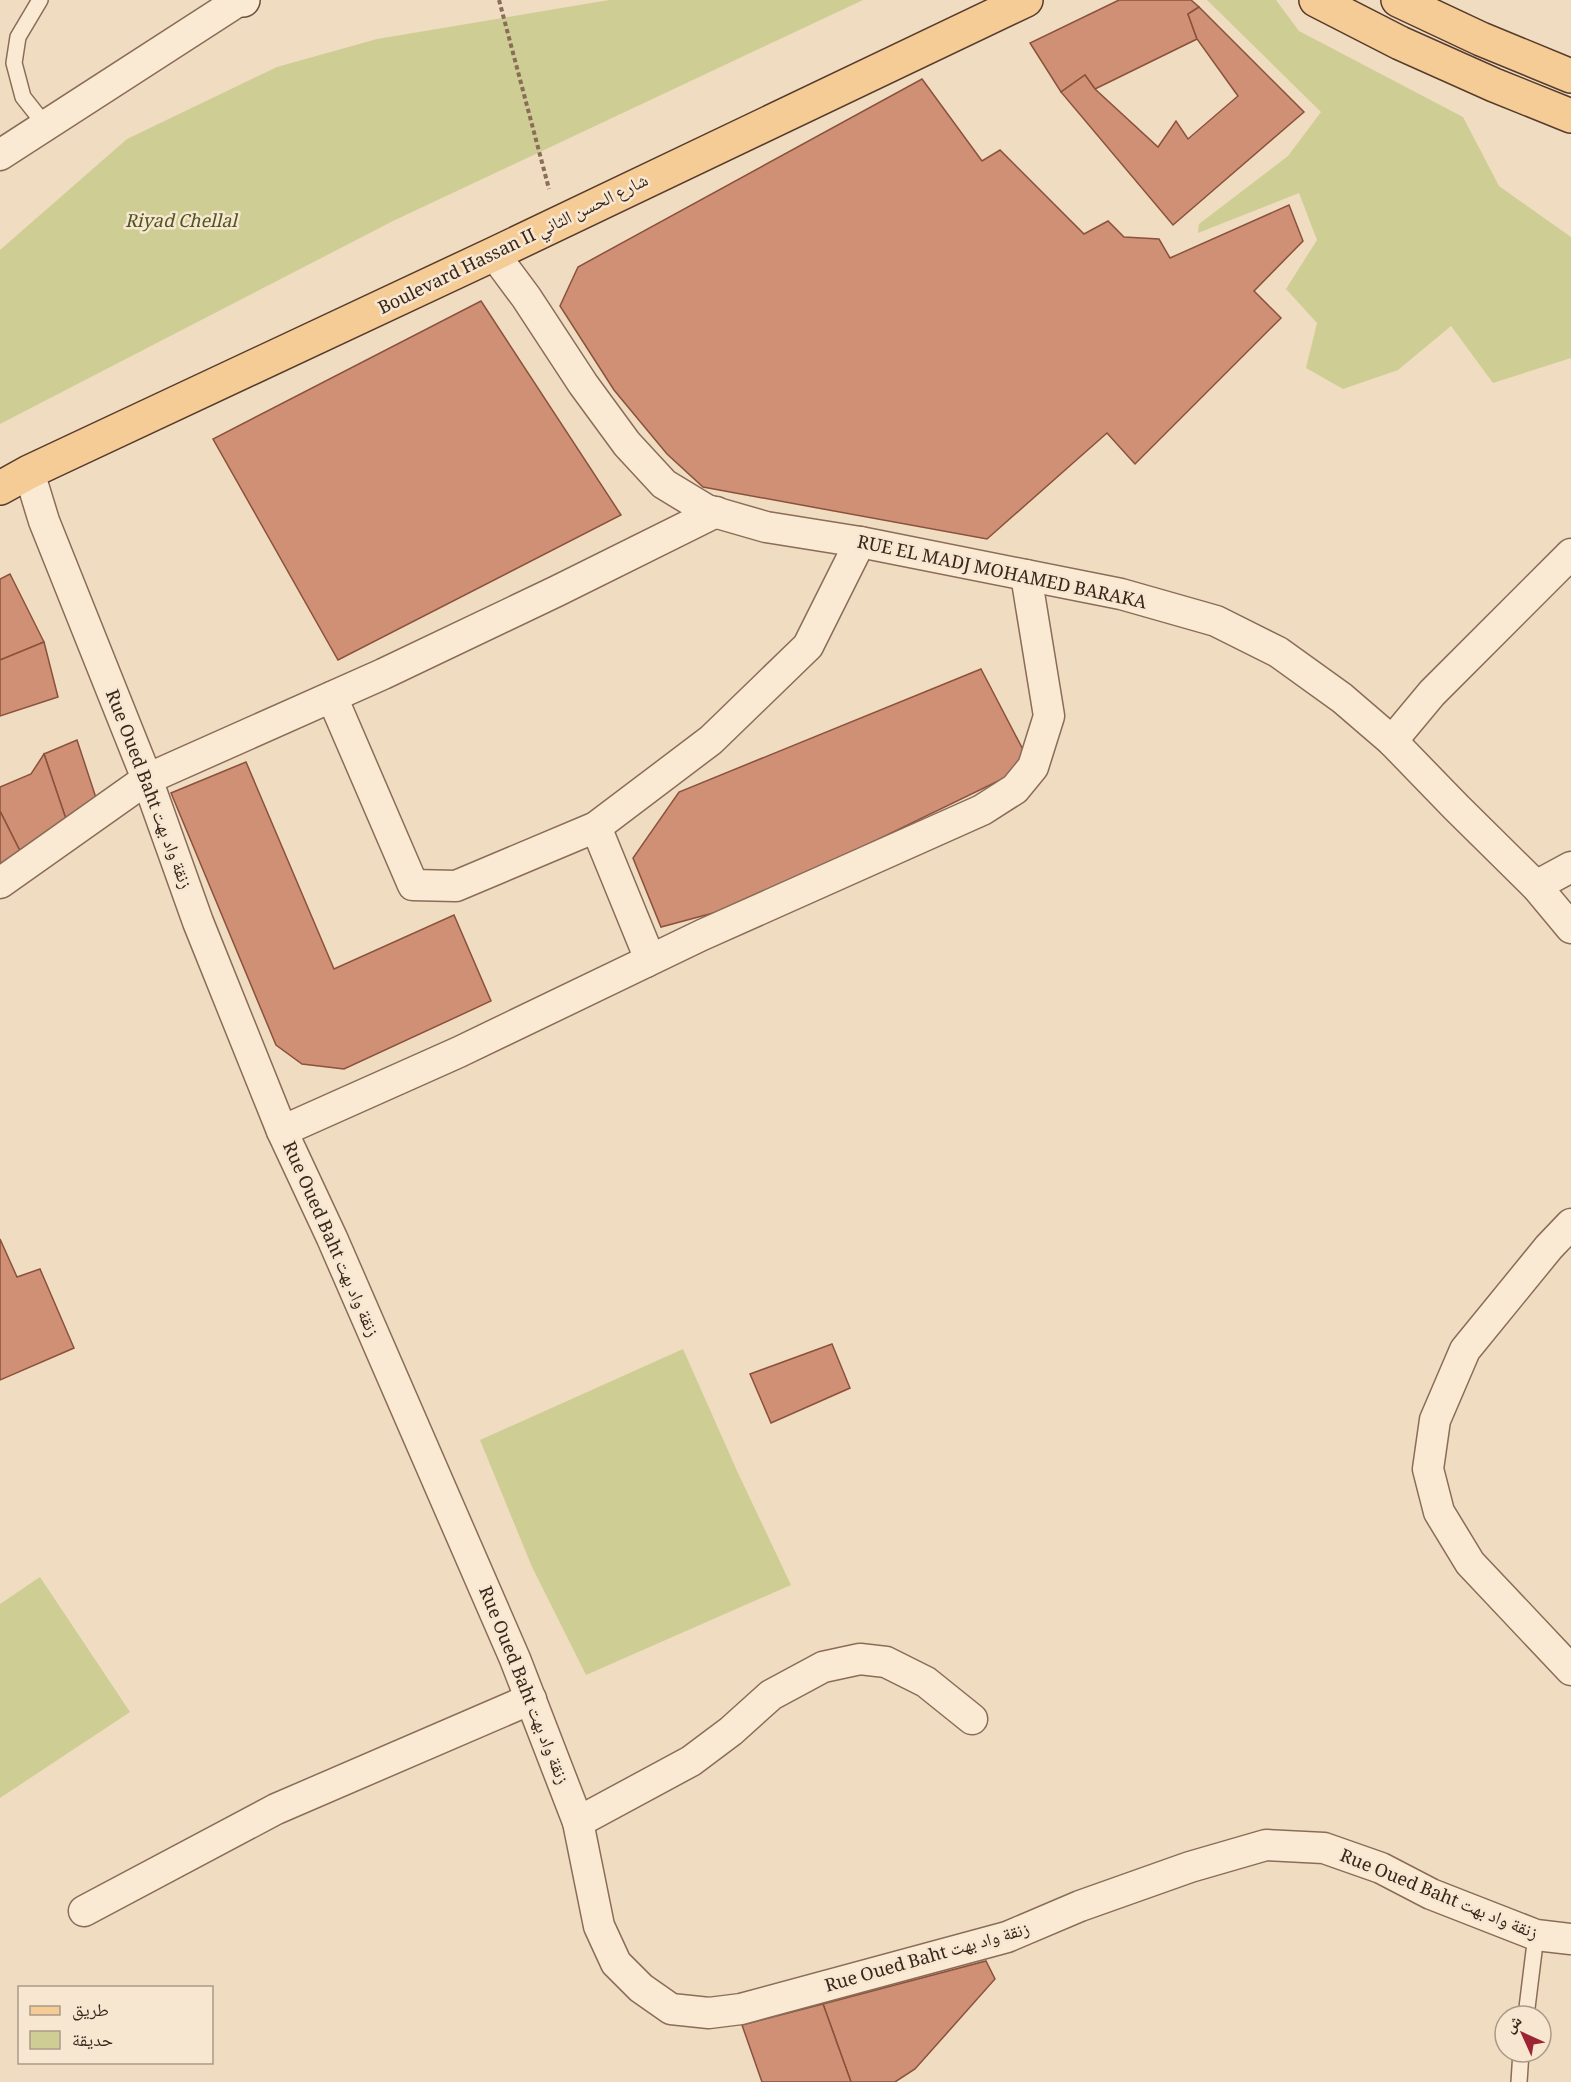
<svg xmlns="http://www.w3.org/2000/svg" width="1571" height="2082" font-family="Georgia,'Noto Naskh Arabic',serif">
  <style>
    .green { fill: #cece94 }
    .building { fill: #cf9075; stroke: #8a523c; stroke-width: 1.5 }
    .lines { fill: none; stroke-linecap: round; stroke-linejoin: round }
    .service-casing { stroke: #8a6c58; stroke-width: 18 }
    .minor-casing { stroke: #8a6c58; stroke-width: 33 }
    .secondary-casing { stroke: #6b4e3b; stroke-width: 36 }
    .primary-casing { stroke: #573b2c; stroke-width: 36 }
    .path { stroke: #8a6c58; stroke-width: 4; stroke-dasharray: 4.5 3; stroke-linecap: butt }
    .service { stroke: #faead4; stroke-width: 15 }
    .minor { stroke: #faead4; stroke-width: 30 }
    .secondary { stroke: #faead4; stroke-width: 33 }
    .primary { stroke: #f5cc96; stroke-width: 33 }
    .labels { text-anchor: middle; stroke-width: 5; stroke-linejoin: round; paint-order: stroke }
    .park-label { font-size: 18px; font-style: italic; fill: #4f5622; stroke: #f7e7d0 }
    .street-label { font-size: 18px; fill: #39271d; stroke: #f7e7d0 }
  </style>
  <rect width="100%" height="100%" fill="#f0dcc0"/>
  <g class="green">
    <polygon points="609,0 863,0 393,221 0,424 0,250 127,139 277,67 377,39"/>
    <polygon points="1207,0 1276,0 1299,31 1463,117 1499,186 1571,237 1571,358 1493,383 1451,326 1398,370 1343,389 1306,368 1317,323 1286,289 1317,240 1299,193 1198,233 1199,224 1288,156 1321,112"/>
    <polygon points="683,1349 738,1473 791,1585 586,1675 532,1567 480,1440"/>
    <polygon points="40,1577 130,1712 0,1798 0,1604"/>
  </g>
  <g class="building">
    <polygon points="1119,0 1191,0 1199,7 1188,14 1197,39 1095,89 1085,75 1061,92 1030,43"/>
    <polygon points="1199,7 1304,112 1173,225 1061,92 1085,75 1095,89 1158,147 1176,121 1188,139 1238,96 1197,39 1188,14"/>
    <polygon points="922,79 982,161 1000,150 1084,234 1108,221 1124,237 1159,239 1170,258 1289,205 1303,241 1254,291 1281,318 1135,464 1107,433 987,539 703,487 667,454 614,390 560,306 578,267"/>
    <polygon points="481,301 621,515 338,660 213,439"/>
    <polygon points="10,574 44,642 0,660 0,579"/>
    <polygon points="44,642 58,697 0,716 0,660"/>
    <polygon points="981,669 1031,765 743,905 661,927 633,858 679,792"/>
    <polygon points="77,740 98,804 68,825 44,754"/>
    <polygon points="44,754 68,825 21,853 0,811 0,787 31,774"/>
    <polygon points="246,762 334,969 454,915 491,1001 344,1069 302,1064 276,1045 171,793"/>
    <polygon points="0,811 21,853 0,864"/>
    <polygon points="0,1239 17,1277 40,1269 74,1348 0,1380"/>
    <polygon points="832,1344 850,1388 771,1423 750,1374"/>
    <polygon points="986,1961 995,1979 915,2069 895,2082 851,2082 823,2004"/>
    <polygon points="823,2004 851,2082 762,2082 742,2025"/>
  </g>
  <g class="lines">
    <defs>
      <g id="service">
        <polyline points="40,0 18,37 14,63 23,97 46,126"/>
        <polyline points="1526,2016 1536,1935"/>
        <polyline points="1519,2082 1521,2052"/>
      </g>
      <g id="minor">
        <polyline points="0,155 240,0"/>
        <polyline points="494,254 526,297 583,384 627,444 664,484 707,510 766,527 860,542 1121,594 1216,621 1278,652 1342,698 1392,741 1456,807 1536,886 1571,928"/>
        <polyline points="29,472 44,521 147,779 198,922 282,1131 332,1238 515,1659 578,1822 599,1926 616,1963 641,1988 671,2009 709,2013 741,2009 1007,1937 1080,1906 1190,1867 1266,1845 1324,1848 1381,1868 1431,1894 1536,1935 1571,1939"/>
        <polyline points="332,697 413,885 456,886 596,827 711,740 808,646 860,542"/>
        <polyline points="1392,741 1432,693 1571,554"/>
        <polyline points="596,827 647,952 646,962"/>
        <polyline points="0,883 147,779 383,674 557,591 716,512"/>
        <polyline points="1536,886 1571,867"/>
        <polyline points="282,1131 459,1052 702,935 982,810 1015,789 1033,767 1049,716 1026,575"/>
        <polyline points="1571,1224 1549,1247 1465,1350 1435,1420 1428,1469 1439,1512 1470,1563 1571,1670"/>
        <polyline points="578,1822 691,1761 731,1731 771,1695 823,1667 860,1659 886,1662 926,1682 972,1719"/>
        <polyline points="84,1911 276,1809 531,1699"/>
      </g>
      <polyline id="secondary" points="238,0 243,0"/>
      <g id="primary">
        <polyline points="1316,0 1400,43 1494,85 1571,116"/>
        <polyline points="1398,0 1481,39 1571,76"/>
        <polyline points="0,488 29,472 494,254 1026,0"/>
      </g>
    </defs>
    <use href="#service" class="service-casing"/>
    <use href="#minor" class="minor-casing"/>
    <use href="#secondary" class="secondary-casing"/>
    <use href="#primary" class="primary-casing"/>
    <polyline class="path" points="499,0 549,189"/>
    <use href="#service" class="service"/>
    <use href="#minor" class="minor"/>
    <use href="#secondary" class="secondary"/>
    <use href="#primary" class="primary"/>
  </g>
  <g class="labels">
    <g class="park-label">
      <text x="181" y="227">Riyad Chellal</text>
    </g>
    <g class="street-label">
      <text transform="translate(513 244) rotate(-26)" y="6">Boulevard Hassan II شارع الحسن الثاني</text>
      <text transform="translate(1002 572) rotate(12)" y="6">RUE EL MADJ MOHAMED BARAKA</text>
      <text transform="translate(149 789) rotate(69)" y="6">Rue Oued Baht زنقة واد بهت</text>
      <text transform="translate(331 1239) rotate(66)" y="6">Rue Oued Baht زنقة واد بهت</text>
      <text transform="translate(524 1685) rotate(68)" y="6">Rue Oued Baht زنقة واد بهت</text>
      <text transform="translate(1439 1894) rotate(22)" y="6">Rue Oued Baht زنقة واد بهت</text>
      <text transform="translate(927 1957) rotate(-16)" y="6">Rue Oued Baht زنقة واد بهت</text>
    </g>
  </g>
  <rect x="18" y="1986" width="195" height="78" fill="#f7e7d0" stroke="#ab9a88" stroke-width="1.5"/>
  <rect x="30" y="2006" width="30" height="9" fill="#f5cc96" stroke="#ab9a88" stroke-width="1.5"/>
  <text x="72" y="2016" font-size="18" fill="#39271d">طريق</text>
  <rect x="30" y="2031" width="30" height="18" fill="#cece94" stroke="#ab9a88" stroke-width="1.5"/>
  <text x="72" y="2046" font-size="18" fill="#39271d">حديقة</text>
  <g transform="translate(1523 2034) rotate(315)"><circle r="28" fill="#f7e7d0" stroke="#ab9a88" stroke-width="1.5"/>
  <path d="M0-4.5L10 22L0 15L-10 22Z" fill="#9b2534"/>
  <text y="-9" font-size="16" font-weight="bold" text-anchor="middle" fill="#39271d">ش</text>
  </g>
</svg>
